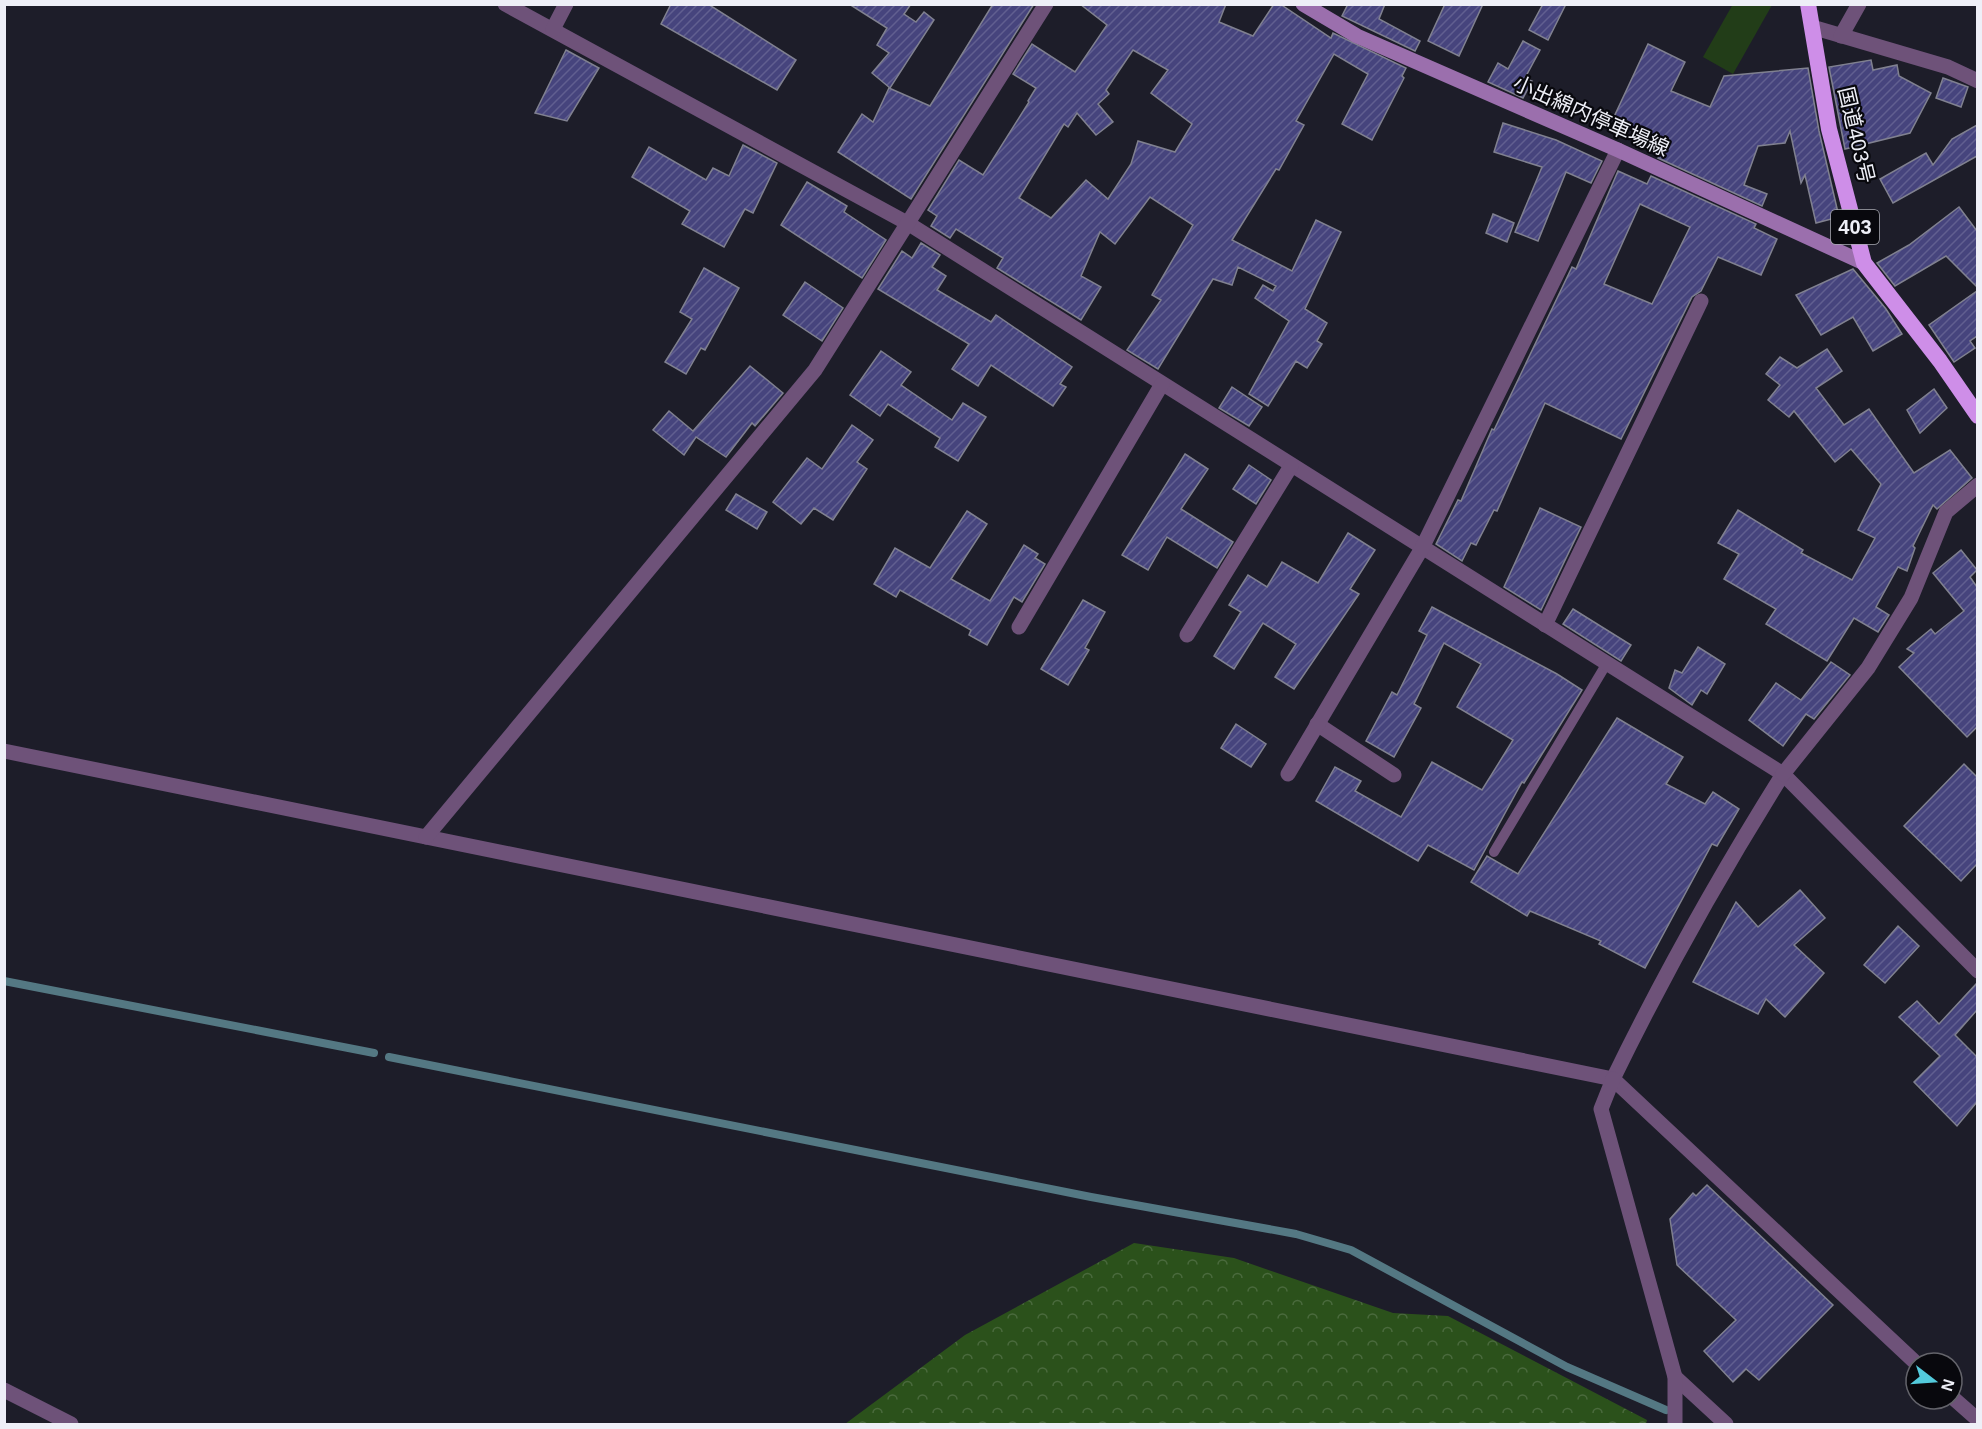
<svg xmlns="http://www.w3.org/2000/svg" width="1982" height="1429" font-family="Helvetica,'Noto Sans JP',sans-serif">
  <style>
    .grass { fill: #223d18 }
    .forest { fill: url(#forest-crowns) }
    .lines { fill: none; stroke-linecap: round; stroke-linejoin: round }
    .stream { stroke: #547883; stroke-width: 8 }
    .building { fill: url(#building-hatch); stroke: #808190; stroke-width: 1.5; fill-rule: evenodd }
    .service { stroke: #6e5279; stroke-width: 10 }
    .minor { stroke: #6e5279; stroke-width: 15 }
    .tertiary { stroke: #6e5279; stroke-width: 15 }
    .secondary { stroke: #9b6fad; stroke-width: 15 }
    .trunk { stroke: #ce8ee8; stroke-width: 16 }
    .labels { text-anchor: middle; stroke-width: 4.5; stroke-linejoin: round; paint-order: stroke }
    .shield { fill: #08080d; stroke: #a9aab1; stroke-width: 1.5 }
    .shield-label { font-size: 20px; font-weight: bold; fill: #eeeff7 }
    .street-label { font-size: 21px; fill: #eeeff7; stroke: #08080d }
  </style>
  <defs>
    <pattern id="forest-crowns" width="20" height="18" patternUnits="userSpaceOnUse" patternTransform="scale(1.5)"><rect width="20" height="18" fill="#2b511b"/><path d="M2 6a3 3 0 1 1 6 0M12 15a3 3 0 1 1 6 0" fill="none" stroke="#4a6a3d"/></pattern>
    <pattern id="building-hatch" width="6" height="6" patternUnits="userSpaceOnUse" patternTransform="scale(1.5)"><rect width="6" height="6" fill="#46447d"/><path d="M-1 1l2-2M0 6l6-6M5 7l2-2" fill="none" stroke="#615f90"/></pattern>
  </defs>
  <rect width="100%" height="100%" fill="#1d1d29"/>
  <polygon class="grass" points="1733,4 1772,5 1733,74 1703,57"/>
  <polygon class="forest" points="1134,1243 1234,1258 1393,1313 1448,1316 1647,1420 1646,1424 845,1424 965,1335"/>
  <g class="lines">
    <g class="stream">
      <polyline points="4,981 374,1053"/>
      <polyline points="389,1057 1091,1197 1296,1234 1351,1250 1567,1367 1666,1410"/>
    </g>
  </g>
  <g class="building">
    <polygon points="671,4 708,4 796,60 777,90 661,24"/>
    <polygon points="849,4 911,4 904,14 916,22 924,12 934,20 890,88 872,73 889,53 877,45 887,28"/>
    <polygon points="993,4 1034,4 911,199 838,152 862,114 873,122 889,88 930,106"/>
    <path d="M1080,4H1226L1219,22L1253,36L1274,4H1280L1331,38L1333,33L1406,68L1402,76L1404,78L1372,140L1342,124L1368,74L1334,54L1296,121L1304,125L1279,170L1276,169L1232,240L1292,271L1316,220L1341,232L1305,309L1327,323L1317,341L1322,344L1307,368L1296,361L1268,406L1249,394L1289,321L1255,298L1263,285L1273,291L1276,286L1238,267L1232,285L1213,279L1158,369L1127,350L1161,300L1152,295L1193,225L1150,197L1115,244L1100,232L1081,276L1101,287L1081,320L997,268L1003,258L956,229L950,238L931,226L937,216L928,210L959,160L983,175L1029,102L1028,101L1036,88L1013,74L1032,44L1075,72L1107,25ZM1133,50L1168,70L1151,93L1192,124L1175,152L1138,141L1131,164L1108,199L1086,180L1051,218L1019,198L1064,124L1068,127L1077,113L1096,135L1113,122L1098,104L1109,94L1106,90Z"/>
    <polygon points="1348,4 1385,4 1379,19 1420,41 1415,51 1342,16"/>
    <polygon points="1445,4 1483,4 1459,56 1428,41"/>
    <polygon points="1543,4 1566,4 1548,40 1529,30"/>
    <polygon points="1523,41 1540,50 1525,78 1532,81 1523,98 1488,82 1498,63 1508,69"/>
    <polygon points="1648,44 1685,62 1671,91 1710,107 1724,76 1808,68 1819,131 1839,217 1816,223 1805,175 1801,183 1790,131 1785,143 1758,146 1744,185 1767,194 1762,206 1658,158 1664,143 1613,119"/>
    <polygon points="566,50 599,68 567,121 535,113"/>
    <polygon points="1871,60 1873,70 1897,65 1899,76 1931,93 1910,133 1845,149 1829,67"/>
    <polygon points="1943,78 1968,87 1961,107 1936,98"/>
    <polygon points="1503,123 1556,140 1602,161 1591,183 1566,172 1538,241 1515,232 1542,167 1494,152"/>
    <polygon points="1977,125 1977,156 1893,203 1880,179 1926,153 1933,165 1952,139"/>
    <polygon points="743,145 777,163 753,213 745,209 724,247 682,224 690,211 632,177 649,147 706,180 713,168 729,176"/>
    <path d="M1618,171L1647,184L1651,176L1756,224L1754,228L1777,239L1761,275L1718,257L1701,291L1692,297L1621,439L1545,403L1497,511L1494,510L1476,545L1471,543L1462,561L1436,544L1458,500L1461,501L1492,429L1494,430L1572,267L1576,269ZM1640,204L1690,227L1652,304L1604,284Z"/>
    <polygon points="807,182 847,206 844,212 886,240 862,278 781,225"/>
    <polygon points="1959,207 1977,231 1977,287 1946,256 1895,286 1877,263 1909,245"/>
    <polygon points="1493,214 1514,223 1507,242 1486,233"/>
    <polygon points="921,243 940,255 932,267 946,276 937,290 991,322 996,315 1072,367 1060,384 1066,387 1053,406 991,365 978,386 952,369 969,344 878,289 902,251 912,258"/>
    <polygon points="704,268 739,288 705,350 701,348 686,374 665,362 692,319 680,312"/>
    <polygon points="1853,269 1886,309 1902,334 1873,351 1853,317 1821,335 1796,295"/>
    <polygon points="805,282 843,308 822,341 783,315"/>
    <polygon points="1977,291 1977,336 1970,341 1975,348 1954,362 1929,325"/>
    <polygon points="1827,349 1842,371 1816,388 1844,425 1869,409 1914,473 1950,450 1972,478 1937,509 1933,505 1913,546 1915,548 1907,571 1898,567 1876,607 1889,615 1878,632 1854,618 1827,661 1766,624 1776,609 1724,579 1739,554 1718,543 1738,510 1803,550 1801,553 1852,580 1875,538 1858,530 1881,484 1851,449 1835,462 1794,411 1789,417 1768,400 1780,385 1766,374 1780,357 1797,368"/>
    <polygon points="881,351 911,372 901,385 952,420 963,403 986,417 958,461 935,447 940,438 888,404 880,416 850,395"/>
    <polygon points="750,366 783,393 755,426 752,423 726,457 696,437 684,455 653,430 669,411 693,431"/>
    <polygon points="1232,387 1262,407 1249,426 1219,408"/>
    <polygon points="1934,389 1947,408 1920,433 1907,410"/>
    <polygon points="852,425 873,440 857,462 867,469 833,520 814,508 801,524 773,502 807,458 822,469"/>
    <polygon points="1185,454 1208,469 1181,509 1233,542 1217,568 1167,537 1148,570 1122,555"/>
    <polygon points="1249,465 1271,480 1256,504 1233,489"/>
    <polygon points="736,494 767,512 757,529 726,510"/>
    <polygon points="1540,508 1581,527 1541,610 1504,587"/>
    <polygon points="967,511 987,524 951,579 990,601 1024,545 1038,554 1035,558 1045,564 1022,602 1014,597 987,645 969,635 971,630 900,590 896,597 874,584 895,548 930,568"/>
    <polygon points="1348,533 1375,550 1350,589 1359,594 1294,689 1275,677 1296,644 1263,623 1234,669 1214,656 1241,612 1229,605 1248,575 1267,587 1282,562 1318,583"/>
    <polygon points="1961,550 1977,570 1970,577 1977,587 1977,727 1967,737 1899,667 1914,653 1907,649 1931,629 1935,634 1964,611 1933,573"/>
    <polygon points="1083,600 1105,612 1085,648 1089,650 1068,685 1041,669"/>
    <polygon points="1432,607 1557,674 1582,690 1524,783 1522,782 1474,870 1428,845 1418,861 1316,801 1335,767 1361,781 1355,791 1401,817 1432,762 1482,790 1513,740 1457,707 1481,664 1444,643 1414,704 1421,708 1394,757 1366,741 1392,692 1397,695 1427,635 1419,631"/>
    <polygon points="1573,609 1631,645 1621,661 1563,624"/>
    <polygon points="1698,647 1725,664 1707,694 1701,690 1692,705 1669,688 1675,670 1682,673"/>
    <polygon points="1831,662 1850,675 1814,719 1806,714 1783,746 1749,720 1776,683 1801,700"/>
    <polygon points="1617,718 1683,757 1666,784 1705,804 1713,792 1739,809 1717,846 1712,844 1645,968 1599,944 1601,941 1530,911 1527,916 1471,882 1487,856 1518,874"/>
    <polygon points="1236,724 1266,744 1251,767 1221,748"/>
    <polygon points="1964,764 1977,777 1977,864 1961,881 1904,826"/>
    <polygon points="1800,890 1825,918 1794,945 1824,973 1785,1017 1766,999 1758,1014 1693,982 1736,902 1758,927"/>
    <polygon points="1898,926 1919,946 1885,983 1864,965"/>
    <polygon points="1977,983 1977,1010 1955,1035 1977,1057 1977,1102 1957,1126 1914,1082 1940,1056 1899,1017 1917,1001 1939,1024"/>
    <polygon points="1707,1185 1833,1305 1759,1380 1746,1369 1733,1382 1704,1351 1736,1320 1677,1265 1670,1219 1693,1193 1696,1196"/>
  </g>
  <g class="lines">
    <polyline class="service" points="1494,852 1607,663"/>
    <g class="minor">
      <polyline points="505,4 909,224 1783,774 1978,971"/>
      <polyline points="1812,27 1948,67 1978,81"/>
      <polyline points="553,29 566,4"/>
      <polyline points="1841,36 1859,4"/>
      <polyline points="1545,625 1701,301"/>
      <polyline points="1019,627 1162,384"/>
      <polyline points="1187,635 1291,466"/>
      <polyline points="1317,724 1394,775"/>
      <polyline points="4,751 1613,1079 1916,1363"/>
      <polyline points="1288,774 1422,548 1618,150"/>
      <polyline points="426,837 815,370 1046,4"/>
      <path d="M1613,1079C1664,974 1721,873 1783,774"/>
      <polyline points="1675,1377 1726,1424"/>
      <polyline points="4,1390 71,1424"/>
      <polyline points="1952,1397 1978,1420"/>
    </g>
    <g class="tertiary">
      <polyline points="1783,774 1868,668 1911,598 1946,512 1978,485"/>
      <polyline points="1613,1079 1601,1109 1675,1377 1675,1424"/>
    </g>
    <polyline class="secondary" points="1303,4 1357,36 1618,150 1864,263"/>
    <polyline class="trunk" points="1808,4 1829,129 1864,263 1940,361 1978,416"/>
  </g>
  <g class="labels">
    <rect class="shield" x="1831" y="210" width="48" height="34" rx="4.5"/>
    <g class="shield-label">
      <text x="1855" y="234">403</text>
    </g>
    <g class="street-label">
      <text transform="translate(1591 116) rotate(24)" y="7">小出綿内停車場線</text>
      <text transform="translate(1856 135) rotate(77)" y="7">国道403号</text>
    </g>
  </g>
  <rect width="1982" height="1429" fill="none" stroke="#eeeff7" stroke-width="12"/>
  <g transform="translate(1934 1381) rotate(107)"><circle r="28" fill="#08080d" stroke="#64646b" stroke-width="1.5"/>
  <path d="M0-4.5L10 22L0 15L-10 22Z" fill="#53cadc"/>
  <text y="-9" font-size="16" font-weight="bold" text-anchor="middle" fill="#eeeff7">N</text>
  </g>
</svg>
